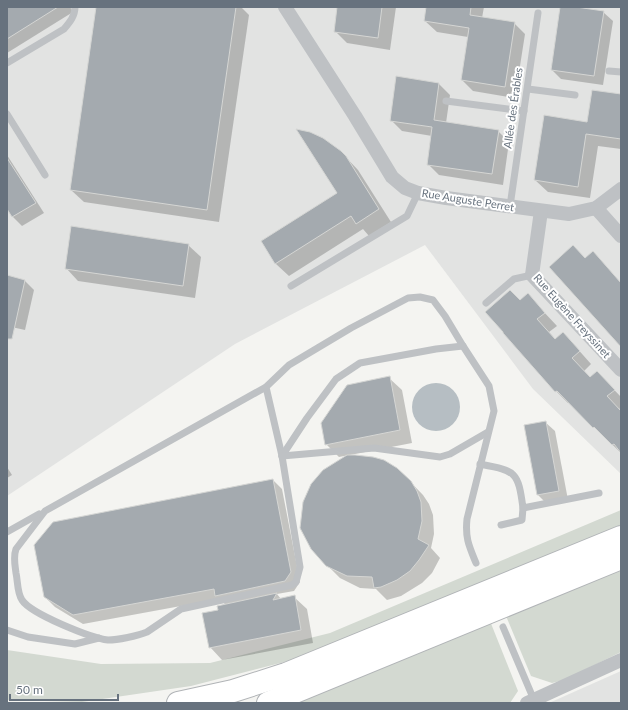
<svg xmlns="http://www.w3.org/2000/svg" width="628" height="710" font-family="Lato,sans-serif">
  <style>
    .built { fill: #e2e3e2 }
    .green { fill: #d3d9d1 }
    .water { fill: #b6bec3 }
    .shadow { fill: #0003 }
    .building { fill: #a4aaaf; stroke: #d5d6d4 }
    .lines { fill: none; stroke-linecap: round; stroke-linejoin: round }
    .trunk-casing { stroke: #b1b4b7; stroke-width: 24 }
    .service { stroke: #bec1c4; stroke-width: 7 }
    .minor { stroke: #bec1c4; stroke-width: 14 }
    .trunk { stroke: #fff; stroke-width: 22 }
    .labels { text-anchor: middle; stroke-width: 4; stroke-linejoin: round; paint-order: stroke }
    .street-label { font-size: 11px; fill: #67727e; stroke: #fff }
  </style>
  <rect width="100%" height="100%" fill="#f4f4f1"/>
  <g class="built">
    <polygon points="7,7 621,7 621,474 533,389 425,245 235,344 7,496"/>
    <polygon points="621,671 621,703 549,703"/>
  </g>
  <g class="green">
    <polygon points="621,510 621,525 301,656 300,658 191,686 82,702 7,700 7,650 101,664 210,663 330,633"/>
    <polygon points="621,568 621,652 564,680 552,683 531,676 506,616"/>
    <polygon points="490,621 518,691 510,703 296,703"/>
  </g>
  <circle class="water" cx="436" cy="407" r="24"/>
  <g class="shadow">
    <polygon points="8,7 70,7 73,12 7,53"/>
    <polygon points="97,7 241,7 249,15 219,222 84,202 71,190"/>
    <polygon points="338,7 396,7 390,50 347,43 335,31"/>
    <polygon points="427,7 484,7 482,18 514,23 525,34 515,98 473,91 462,80 468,37 437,32 425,21"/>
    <polygon points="561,7 603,12 613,21 603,85 561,79 552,70"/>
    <polygon points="439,84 450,95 446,123 498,131 509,142 503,185 439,175 428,164 432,136 402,131 391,120"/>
    <polygon points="621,95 621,149 598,146 590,198 548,192 535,180 588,123"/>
    <polygon points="340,151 358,170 391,222 369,236 363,229 289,276 276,264 262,241 338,193"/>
    <polygon points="7,155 44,213 22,226 13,217 7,207"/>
    <polygon points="188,245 201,257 195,298 78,281 66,268"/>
    <polygon points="7,276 25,281 34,290 25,330 7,326"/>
    <polygon points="528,295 557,326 549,332 555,339 575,346 591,364 584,371 591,378 597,372 621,397 621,408 619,409 621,411 621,453 570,403 568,403 556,391 520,301"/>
    <polygon points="389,378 402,390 412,443 350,455 373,458 397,468 423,495 429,504 433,515 434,534 431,548 440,558 432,573 422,583 401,596 387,600 376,589 360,588 340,578 327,565 349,455 339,457 326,444"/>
    <polygon points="545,422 555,431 568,500 547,504 538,495"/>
    <polygon points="7,467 12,475 7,478"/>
    <polygon points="273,480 282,489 300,582 294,591 277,594 281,599 294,597 307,609 313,643 222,660 210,647 219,611 226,605 219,599 83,624 55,607 45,597"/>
  </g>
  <g class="building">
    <polygon points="7,7 58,7 7,39"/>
    <polygon points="96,7 236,7 207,210 70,190"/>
    <polygon points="337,7 382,7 378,38 334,32"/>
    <polygon points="426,7 471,7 470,15 515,22 505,87 461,80 469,28 424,21"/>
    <polygon points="560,7 576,7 604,11 594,76 551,70"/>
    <polygon points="396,76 439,83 434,120 499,130 492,174 427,165 432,127 390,121"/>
    <polygon points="592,90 621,94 621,139 586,134 578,187 534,180 544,115 587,122"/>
    <polygon points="296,129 310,132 323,138 341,151 346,156 379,209 356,224 351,216 275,264 261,241 337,193"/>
    <polygon points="7,158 36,203 12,217 7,209"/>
    <polygon points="71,226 189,244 183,286 65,269"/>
    <polygon points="573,245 585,258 593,251 621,283 621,347 549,267"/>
    <polygon points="7,275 25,280 12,339 7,339"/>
    <polygon points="510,290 520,300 528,293 545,313 537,319 555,339 563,332 580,351 572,358 590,377 597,371 615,390 607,396 621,411 621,453 614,444 612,445 594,427 593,428 557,391 555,392 503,333 503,332 485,312"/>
    <polygon points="390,376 400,430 325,445 321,423 347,385"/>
    <polygon points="546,421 559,491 537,495 524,425"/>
    <polygon points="347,455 355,455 373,457 384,460 397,468 411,481 417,491 421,502 422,521 418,539 429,545 419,560 410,571 397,580 381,587 374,588 372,577 347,576 326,566 311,549 300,528 303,502 311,484 323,470"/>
    <polygon points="273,479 291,572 285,581 215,596 214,589 73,615 44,597 34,545 53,522"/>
    <polygon points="277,593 273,600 295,595 301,630 209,648 202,613 218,610 217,606"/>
  </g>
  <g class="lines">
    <defs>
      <g id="trunk">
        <polyline points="178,703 233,691 286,674 621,537"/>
        <polyline points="268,703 621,558"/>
      </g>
    </defs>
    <use href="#trunk" class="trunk-casing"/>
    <g class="service">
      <path d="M7,63L64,29C70,22 75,16 75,7"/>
      <polyline points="609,71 621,72"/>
      <polyline points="528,89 575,95"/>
      <polyline points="446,101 524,111"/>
      <polyline points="7,114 45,175"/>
      <polyline points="510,206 538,13"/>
      <polyline points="291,286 407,216 418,193"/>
      <polyline points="486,303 514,279 532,275"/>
      <path d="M266,387L282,456L300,567L296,582L292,585L181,609L147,632C137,636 118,640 108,640C91,638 31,614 22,600C17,593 18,582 16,573C15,565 13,557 16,549L45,511L266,387L289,365L351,328L408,298L420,297L433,300L445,316L463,346L489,386L494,411L467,519C465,538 469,546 476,563"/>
      <polyline points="282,456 307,418 336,379 360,363 436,349 463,346"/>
      <polyline points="282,456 374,448 440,457 450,454 488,432"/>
      <path d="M480,464C516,471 518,471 523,508L599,493"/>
      <polyline points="501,525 522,520 523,508"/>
      <polyline points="7,532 39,514"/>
      <polyline points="503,627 534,700"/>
      <polyline points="7,630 28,637 75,644 99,638"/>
    </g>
    <g class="minor">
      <polyline points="285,7 355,116 392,177 405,188 418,193 446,198 569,214 596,208 621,189"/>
      <polyline points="596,208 621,236"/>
      <polyline points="541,211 532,275 621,370"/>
      <polyline points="527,703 621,660"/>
    </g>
    <use href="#trunk" class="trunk"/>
  </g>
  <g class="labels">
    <g class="street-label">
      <text transform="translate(513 108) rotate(-82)" y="4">Allée des Érables</text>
      <text transform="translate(468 200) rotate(9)" y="4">Rue Auguste Perret</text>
      <text transform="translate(572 316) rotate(48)" y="4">Rue Eugène Freyssinet</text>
    </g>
  </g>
  <rect width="628" height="710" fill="none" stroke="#67727e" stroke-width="16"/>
  <path d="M10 694v6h108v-6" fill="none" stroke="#67727e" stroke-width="2"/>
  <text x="16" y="694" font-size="12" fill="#67727e" stroke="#ffffff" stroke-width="3" paint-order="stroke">50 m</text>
</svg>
